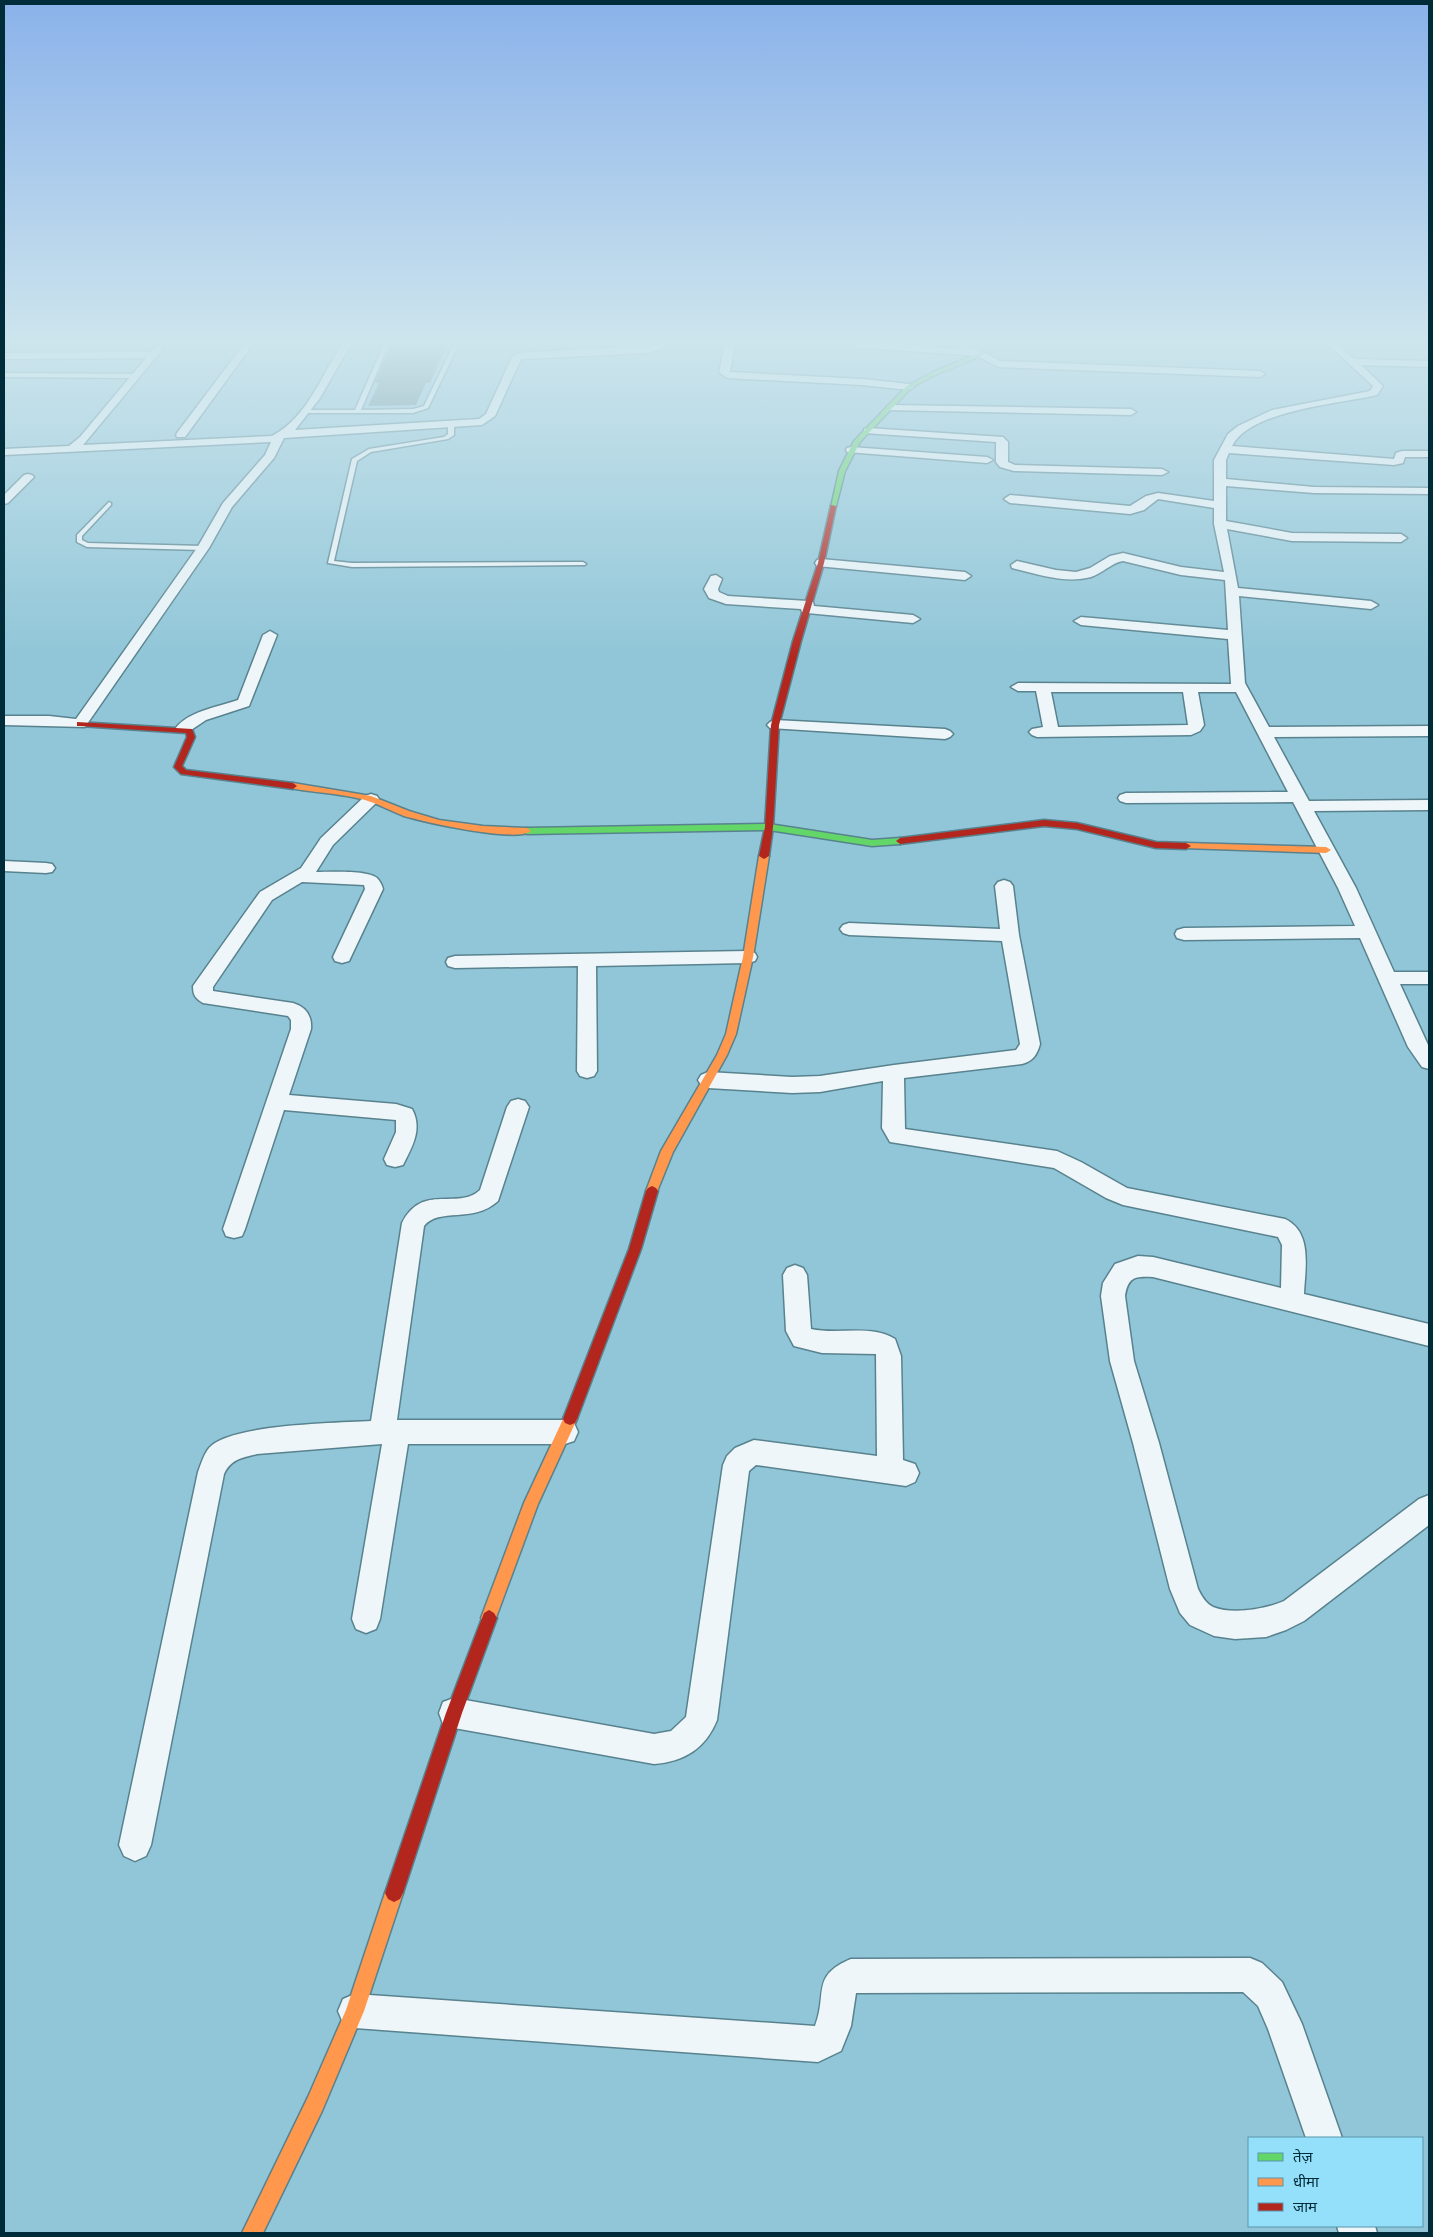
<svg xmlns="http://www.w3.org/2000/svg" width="1433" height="2237" font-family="'Fira Sans','Noto Sans Devanagari',sans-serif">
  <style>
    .building { fill: #5c8089 }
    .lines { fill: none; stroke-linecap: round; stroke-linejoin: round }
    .lane-casing { stroke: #58828e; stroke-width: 3 }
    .street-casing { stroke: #58828e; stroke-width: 3 }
    .fast-casing { stroke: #58828e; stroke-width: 3 }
    .slow-casing { stroke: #58828e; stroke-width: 3 }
    .jam-casing { stroke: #58828e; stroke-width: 3 }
    .lane { fill: #eef6f9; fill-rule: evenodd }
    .street { fill: #eef6f9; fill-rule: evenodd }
    .fast { fill: #63d668; fill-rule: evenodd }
    .slow { fill: #ff974d; fill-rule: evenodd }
    .jam { fill: #b3261e; fill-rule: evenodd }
  </style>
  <rect width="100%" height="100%" fill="#90c6d8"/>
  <polygon class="building" points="392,344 447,344 430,383 426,383 416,405 368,406 379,383 374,383"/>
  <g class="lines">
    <defs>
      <g id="lane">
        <polygon points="384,344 389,344 361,410 413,409 424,406 454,344 459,344 428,408 413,413 303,413 305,410 355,410"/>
        <polygon points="4,373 136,374 139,376 136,378 4,377"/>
        <polygon points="451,423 454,425 454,435 448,439 371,452 357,461 334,561 352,563 583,562 586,564 585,565 352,567 328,563 352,459 369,449 444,437 448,434 448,425"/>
        <polygon points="109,502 111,503 111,505 82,536 82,540 88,543 203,546 206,548 203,550 87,547 77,542 77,535"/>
      </g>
      <g id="street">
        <polygon points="244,344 253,344 185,437 177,437 176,435 177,433"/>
        <path d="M342,344H351L320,398L295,430L479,419L486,414L512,357L519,353L673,344L649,353L521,359L495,416L482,425L284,438L274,458L232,507L209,548L85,727L4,725V716H49L76,719L197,548L223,503L265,455L271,442L4,455V449L69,446L80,437L146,358L4,359V353L151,352L156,346H162V350L83,445L272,436C307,418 321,376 342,344Z"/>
        <polygon points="725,344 735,344 730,372 862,379 909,384 914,387 909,390 862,385 727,378 719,372"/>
        <polygon points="849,344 900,344 958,349 959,344 968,344 967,348 985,353 1000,361 1260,371 1265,374 1260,377 998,367 979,357 966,355 853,347"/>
        <path d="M1328,344H1338L1354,359L1429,361V367L1361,365L1383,386L1377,395C1339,404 1250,410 1232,446L1394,459L1396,453L1402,451H1429V457H1405L1403,463L1394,465L1229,453L1226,460V479L1314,487L1429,488V494L1314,493L1226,486V521L1292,533L1401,534L1407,538L1401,542L1292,541L1227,529L1238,588L1371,601L1378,605L1371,609L1239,596L1245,683L1269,727L1429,726V736L1274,737L1309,801L1429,800V810L1314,811L1356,888L1394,972H1429V984H1400L1429,1047V1069L1422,1067L1408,1047L1360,938L1184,940L1177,938L1175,934L1177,930L1184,928L1355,926L1338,888L1293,802L1126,803L1120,801L1118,798L1120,795L1126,793L1288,792L1236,692H1198L1204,725L1200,731L1191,735L1037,737L1032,735L1029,732L1032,729L1043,727L1036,691H1018L1011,687L1018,683L1231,684L1228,639L1081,625L1074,621L1081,617L1228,630L1225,580L1181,575L1123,561C1111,563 1103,573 1091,577C1066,584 1037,574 1012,568L1011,565L1017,561L1056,570L1076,572L1090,568L1110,556L1123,553L1181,567L1224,572L1214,524V508L1158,499L1144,510L1130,514L1010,503L1004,499L1010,495L1130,506L1146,496L1158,493L1214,501V460L1228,434L1238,426L1272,410L1370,391L1373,386ZM1051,692H1183L1188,725L1058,727Z"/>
        <polygon points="891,405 1131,409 1136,412 1131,415 887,410 887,406"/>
        <polygon points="868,428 1003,437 1008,442 1008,462 1015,465 1162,469 1168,472 1162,475 1014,471 1000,467 996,462 996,442 864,433 864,429"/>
        <polygon points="851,447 987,457 993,460 987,463 847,452 846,450 847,448"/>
        <polygon points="28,474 32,475 34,477 8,503 4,504 4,495 24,475"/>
        <polygon points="821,559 965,572 971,576 965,580 817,566 815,563 817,560"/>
        <polygon points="716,575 722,579 718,589 719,592 728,596 808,601 813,602 814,606 913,615 920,619 913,623 807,613 802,612 801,609 726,604 709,598 704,589 711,576"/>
        <path d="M270,631L277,635L249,706L206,720L188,732H178L175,729C188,711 218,707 238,700L263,635Z"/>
        <polygon points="775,720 945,729 950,731 953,734 950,737 945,739 770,728 767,725 770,722"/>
        <path d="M371,794L377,796L379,799L377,802L333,845L316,872C329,872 368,870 377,878C380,881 382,885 383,889L349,961L342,963L335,961L333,957L365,889L364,885L302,882L272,900L213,987V991L293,1003C306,1007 312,1016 311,1029L289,1095L396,1104L412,1109C423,1129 412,1147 403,1165L395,1167L387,1165L384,1159L396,1132V1120L284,1110L245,1229L242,1236L234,1238L226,1236L223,1229L291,1029V1020L288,1016L203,1003C195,998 193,995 193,986L260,892L301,868L321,838L365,796Z"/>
        <polygon points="4,861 46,863 52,864 55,868 52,872 46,873 4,871"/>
        <path d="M1004,880L1010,882L1013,886L1019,935L1040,1044C1037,1055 1033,1061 1022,1064L904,1078L905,1129L1057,1151L1081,1162L1127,1188L1285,1219C1313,1232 1305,1269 1304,1294L1429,1324V1346L1153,1277C1135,1276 1128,1277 1125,1296L1134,1361L1159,1443L1198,1589C1201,1595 1206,1604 1213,1607C1233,1615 1266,1609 1284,1601L1419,1499L1429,1495V1525L1304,1621L1286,1630L1266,1637L1235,1639L1214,1636L1190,1625L1180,1613L1170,1589L1133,1443L1110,1361L1101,1296L1103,1283L1115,1264L1138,1256L1153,1257L1281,1288L1282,1245L1278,1237L1123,1205L1106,1198L1054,1168L890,1142L882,1128L883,1081L820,1092L792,1093L708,1088L701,1085L698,1080L701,1075L708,1072L792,1077L820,1076L894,1065L1016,1050L1020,1044L1002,941L849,935L843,933L840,929L843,925L849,923L1000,929L995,886L998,882Z"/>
        <polygon points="748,951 755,953 757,957 755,961 748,963 596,966 597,1071 594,1076 587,1078 580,1076 577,1071 578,966 455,968 448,966 446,962 448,958 455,956"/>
        <path d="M518,1099L525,1101L529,1107L498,1201C473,1224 439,1207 424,1226L397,1420H565L574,1423L578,1432L574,1441L565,1444H408L380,1619L376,1629L366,1633L356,1629L352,1619L382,1444L257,1454C242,1458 231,1459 224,1474L151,1845L146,1856L135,1861L124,1856L119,1845L198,1472C201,1464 204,1454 209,1448C229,1424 338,1423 371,1421L402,1223C423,1182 457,1211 480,1190L507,1107L511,1101Z"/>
        <path d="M795,1265L803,1268L807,1275L811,1329C838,1335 870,1324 895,1339L901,1356L903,1460L915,1464L919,1473L915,1482L906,1486L756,1465L749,1471L717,1720C706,1748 684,1762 654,1764L454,1728L443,1724L439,1713L443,1702L454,1698L654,1734L671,1731L686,1717L723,1465L727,1456L735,1448L754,1440L877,1456L876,1354L822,1353L794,1346L786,1331L783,1275L787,1268Z"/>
        <path d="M1250,1958L1262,1963L1282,1982L1302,2024L1342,2138H1306L1268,2029L1258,2006L1243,1992L856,1993L851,2026L841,2051L818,2062L355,2028L343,2023L338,2011L343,1999L355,1994L815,2026C828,1994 810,1976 851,1959Z"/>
        <polygon points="1337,2226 1375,2226 1377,2233 1339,2233"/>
      </g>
      <g id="fast">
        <polygon points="1001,344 1009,344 935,375 911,388 860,442 845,471 836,506 831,507 839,471 854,441 907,386 931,373"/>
        <polygon points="769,824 872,840 900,838 904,841 900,844 872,846 769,830 527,834 523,831 527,828"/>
      </g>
      <g id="slow">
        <path d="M293,783L371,796L409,811L439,820L483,826L527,828L531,831C517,843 424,822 404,816C391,811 379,804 365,800C341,793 315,793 290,788L289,786Z"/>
        <polygon points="1186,843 1326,847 1331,850 1326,853 1183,848 1183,844"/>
        <polygon points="764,853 769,856 753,957 736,1034 727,1055 673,1152 656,1194 648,1194 646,1191 661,1151 717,1055 726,1034 743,957 759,856"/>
        <polygon points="570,1413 575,1415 577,1419 538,1504 494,1623 489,1626 484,1623 481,1618 524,1503 565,1415"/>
        <polygon points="394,1884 400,1887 403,1893 364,2011 322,2111 263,2233 242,2233 308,2097 346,2010 385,1893 388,1887"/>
      </g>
      <g id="jam">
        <polygon points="831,505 836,506 824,563 801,641 779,725 773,827 769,856 764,859 759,856 765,827 771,725 793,641 818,563"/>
        <polygon points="77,722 192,729 195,737 182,766 186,770 293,783 297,786 293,789 181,774 174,767 187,737 186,733 80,726 77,726"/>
        <polygon points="1044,820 1077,823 1156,842 1186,843 1191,846 1186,849 1156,848 1077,829 1044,826 900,844 896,841 900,838"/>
        <polygon points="652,1186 656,1188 658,1191 641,1249 577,1419 575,1423 570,1425 565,1423 563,1419 629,1249 646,1191 648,1188"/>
        <polygon points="489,1610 494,1613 497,1618 462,1713 403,1893 400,1899 394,1902 388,1899 385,1893 446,1713 484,1613"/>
      </g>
    </defs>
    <use href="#lane" class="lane-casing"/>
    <use href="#street" class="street-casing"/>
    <use href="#fast" class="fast-casing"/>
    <use href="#slow" class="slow-casing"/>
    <use href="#jam" class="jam-casing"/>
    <use href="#lane" class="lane"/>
    <use href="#street" class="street"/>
    <use href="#fast" class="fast"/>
    <use href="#slow" class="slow"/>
    <use href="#jam" class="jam"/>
  </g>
  <linearGradient id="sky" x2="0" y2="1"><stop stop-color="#8ab2ea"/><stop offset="0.52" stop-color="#cde5ed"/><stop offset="1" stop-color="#cde5ed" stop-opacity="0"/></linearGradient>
  <rect width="1433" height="658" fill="url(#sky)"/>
  <rect width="1433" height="2237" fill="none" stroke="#002b38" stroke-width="10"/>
  <rect x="1248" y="2137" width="175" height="90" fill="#94dffa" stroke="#5997ac"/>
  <rect x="1258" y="2153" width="25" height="8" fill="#63d668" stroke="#5997ac"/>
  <text x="1293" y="2162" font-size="15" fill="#002b38">तेज़</text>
  <rect x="1258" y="2178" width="25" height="8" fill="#ff974d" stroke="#5997ac"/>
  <text x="1293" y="2187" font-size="15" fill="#002b38">धीमा</text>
  <rect x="1258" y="2203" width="25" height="8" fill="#b3261e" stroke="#5997ac"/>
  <text x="1293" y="2212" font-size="15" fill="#002b38">जाम</text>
</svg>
